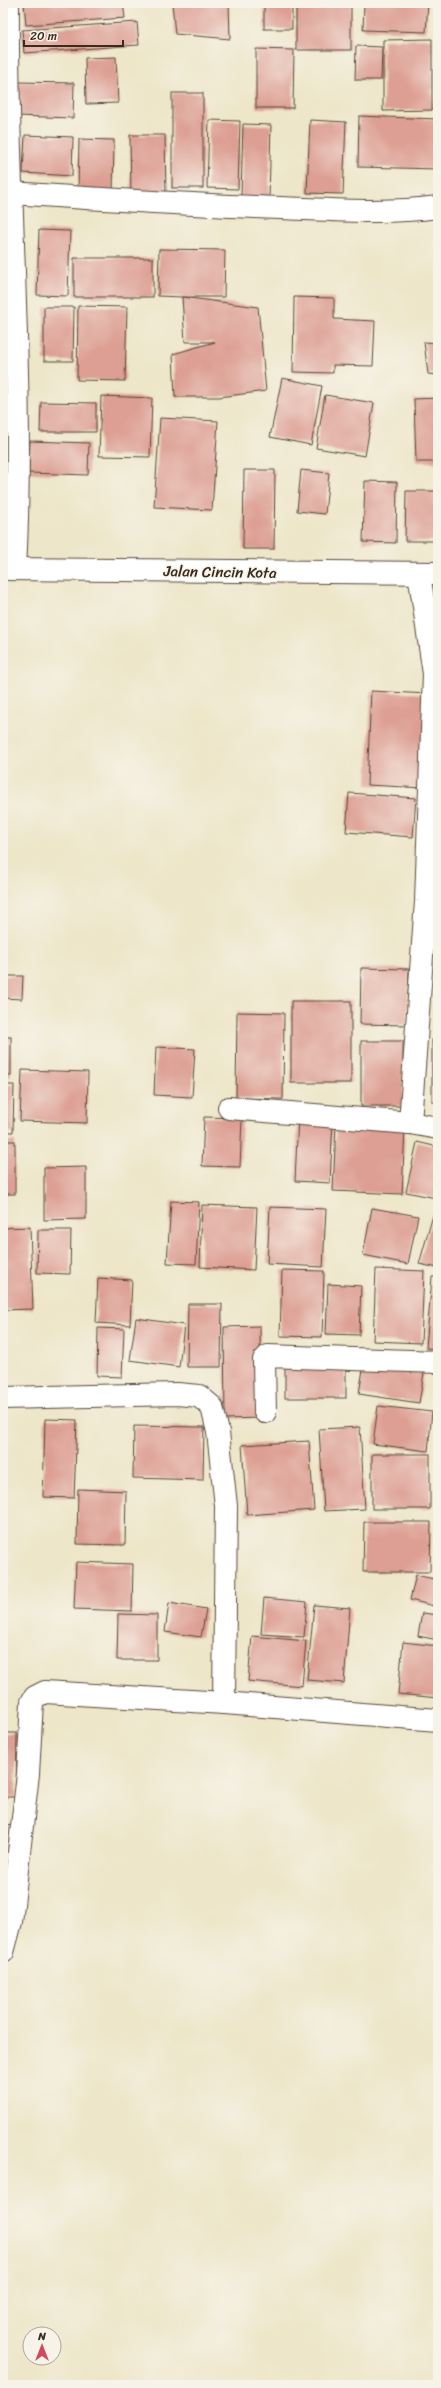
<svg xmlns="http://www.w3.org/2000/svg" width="441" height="2388" font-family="Sriracha,sans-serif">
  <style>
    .building { fill: #dd9e93 }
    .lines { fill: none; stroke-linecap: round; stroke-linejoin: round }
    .minor-casing { stroke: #564638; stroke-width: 24 }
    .minor { stroke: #fff; stroke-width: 22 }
    .labels { text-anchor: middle; stroke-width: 3; stroke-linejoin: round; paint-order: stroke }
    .street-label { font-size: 15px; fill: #3b2a1e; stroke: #f7f3e8 }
  </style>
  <rect width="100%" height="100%" fill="#f7f3e8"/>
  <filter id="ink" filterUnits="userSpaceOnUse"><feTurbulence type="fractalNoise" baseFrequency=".025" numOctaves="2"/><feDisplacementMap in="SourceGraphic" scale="8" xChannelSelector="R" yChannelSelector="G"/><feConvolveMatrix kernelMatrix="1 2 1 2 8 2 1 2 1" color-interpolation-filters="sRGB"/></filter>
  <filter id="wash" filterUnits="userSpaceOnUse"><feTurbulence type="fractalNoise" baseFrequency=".012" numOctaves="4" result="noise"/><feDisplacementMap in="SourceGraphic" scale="16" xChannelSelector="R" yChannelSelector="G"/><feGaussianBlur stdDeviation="0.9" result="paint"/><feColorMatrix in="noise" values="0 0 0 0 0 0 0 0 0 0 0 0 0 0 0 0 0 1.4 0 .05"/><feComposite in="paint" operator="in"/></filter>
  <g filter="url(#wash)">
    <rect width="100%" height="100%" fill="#ede6c9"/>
    <g id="blocks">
      <g class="building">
        <polygon points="24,3 123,3 125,18 26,25"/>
        <polygon points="172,3 229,3 230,39 175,34"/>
        <rect x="264" y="3" width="28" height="26"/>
        <rect x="296" y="3" width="55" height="47"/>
        <polygon points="364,3 428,3 426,32 363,30"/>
        <polygon points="137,22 139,45 24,53 22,30"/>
        <polygon points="432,39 432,110 383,111 383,40"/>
        <polygon points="356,46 382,47 381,80 355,80"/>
        <polygon points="256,49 294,50 293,108 256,108"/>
        <polygon points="116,57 118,103 86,104 85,58"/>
        <polygon points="16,82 74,83 73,118 16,116"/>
        <rect x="172" y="93" width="31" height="95"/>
        <polygon points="359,116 438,119 438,169 358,167"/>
        <polygon points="209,120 240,121 238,189 207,188"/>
        <polygon points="310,120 346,122 343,194 307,193"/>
        <polygon points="243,124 271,125 269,198 241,197"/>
        <polygon points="25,135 73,137 72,176 23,173"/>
        <polygon points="130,135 165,135 166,198 131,198"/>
        <polygon points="79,139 114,140 113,194 78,193"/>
        <polygon points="39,230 70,231 68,296 37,295"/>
        <polygon points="159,249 225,250 224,297 182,297 258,307 266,391 219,397 175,397 173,354 215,342 185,342 182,297 158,296"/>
        <rect x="74" y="258" width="79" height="39"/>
        <polygon points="294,297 334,298 334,319 375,321 373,366 333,365 333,373 293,372"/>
        <polygon points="78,306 127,307 125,381 77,380"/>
        <polygon points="44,307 74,307 73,361 44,361"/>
        <polygon points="424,342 438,343 438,375 428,374"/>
        <polygon points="282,378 322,386 311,445 270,437"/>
        <polygon points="325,395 374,403 365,456 316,448"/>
        <polygon points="101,396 152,398 150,457 99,456"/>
        <polygon points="438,398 438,462 416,462 414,399"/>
        <polygon points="41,402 96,403 96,432 40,432"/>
        <polygon points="160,418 218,421 212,510 154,507"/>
        <polygon points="30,441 89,443 88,475 29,473"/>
        <polygon points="244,470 275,470 274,549 243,549"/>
        <polygon points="301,470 329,473 325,514 297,511"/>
        <polygon points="365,481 397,482 396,543 363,542"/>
        <polygon points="406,491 438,491 438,541 405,541"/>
        <polygon points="371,691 428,694 424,788 367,785"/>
        <polygon points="349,793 416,798 413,837 346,832"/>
        <polygon points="361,968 409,969 407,1025 360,1024"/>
        <polygon points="3,976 23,976 22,999 3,998"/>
        <rect x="291" y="1001" width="60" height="82"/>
        <polygon points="237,1012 284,1013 283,1099 236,1098"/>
        <rect x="3" y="1037" width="8" height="39"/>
        <rect x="432" y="1040" width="6" height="62"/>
        <rect x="361" y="1041" width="42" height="65"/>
        <polygon points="156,1047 195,1049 192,1097 154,1095"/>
        <polygon points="22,1070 88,1072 87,1123 20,1121"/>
        <polygon points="3,1085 14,1085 13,1132 3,1132"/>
        <polygon points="298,1116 333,1118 330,1183 295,1181"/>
        <polygon points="204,1117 242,1118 240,1167 202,1166"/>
        <polygon points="336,1125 405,1128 402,1194 333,1191"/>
        <rect x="3" y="1141" width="12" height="53"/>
        <polygon points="417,1142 438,1147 438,1187 436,1198 406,1192"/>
        <polygon points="86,1167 86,1219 44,1220 44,1168"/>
        <polygon points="438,1198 438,1268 419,1264"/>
        <polygon points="171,1201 199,1202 196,1264 167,1263"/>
        <polygon points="202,1205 257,1207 254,1270 200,1267"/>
        <polygon points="270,1207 326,1209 323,1267 267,1264"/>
        <polygon points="372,1208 418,1216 408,1264 363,1255"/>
        <polygon points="30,1227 33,1309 3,1310 3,1228"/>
        <polygon points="38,1230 71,1230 70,1274 37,1273"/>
        <polygon points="376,1269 424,1271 421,1343 373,1341"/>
        <polygon points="282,1270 324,1271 322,1337 280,1336"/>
        <polygon points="432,1277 438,1277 438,1349 426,1348"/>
        <polygon points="98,1278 132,1280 130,1325 96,1323"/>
        <polygon points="328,1284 361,1286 359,1335 326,1334"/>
        <polygon points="188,1304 222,1304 221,1367 187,1367"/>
        <polygon points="136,1318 184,1325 179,1367 130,1360"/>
        <polygon points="260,1326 261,1418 225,1419 224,1327"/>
        <polygon points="98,1328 124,1329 122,1377 97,1376"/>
        <polygon points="364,1363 424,1373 419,1403 359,1394"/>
        <rect x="285" y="1364" width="61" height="34"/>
        <polygon points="378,1406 432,1412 428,1451 373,1444"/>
        <polygon points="45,1419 77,1420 74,1498 43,1497"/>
        <polygon points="134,1426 204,1427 203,1480 133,1478"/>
        <polygon points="360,1427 365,1509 324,1511 319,1429"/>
        <polygon points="309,1441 314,1510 247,1515 242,1445"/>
        <rect x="372" y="1454" width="58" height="55"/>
        <polygon points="78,1489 126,1491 125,1545 77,1544"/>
        <polygon points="364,1522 431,1522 430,1572 363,1572"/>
        <polygon points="76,1562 133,1564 132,1611 74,1609"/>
        <polygon points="416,1575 438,1580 438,1607 410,1600"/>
        <polygon points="264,1598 307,1602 304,1637 261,1634"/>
        <polygon points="169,1603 206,1609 201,1637 165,1632"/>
        <polygon points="314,1605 350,1608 344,1683 307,1680"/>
        <polygon points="422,1613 438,1615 438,1640 418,1636"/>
        <polygon points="118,1614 157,1615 157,1660 117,1660"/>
        <polygon points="252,1636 306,1641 302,1686 248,1681"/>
        <polygon points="403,1642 438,1646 438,1698 398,1694"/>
        <polygon points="3,1733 17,1733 16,1797 3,1797"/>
        <polygon points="3,1824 14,1825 12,1877 3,1877"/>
      </g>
    </g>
  </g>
  <g filter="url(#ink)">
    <use href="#blocks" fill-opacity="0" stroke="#564638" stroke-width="1"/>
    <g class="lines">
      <defs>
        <g id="minor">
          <path d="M8,3C6,192 25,380 15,569"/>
          <path d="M10,193C100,199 191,205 281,208C334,210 386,214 438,207"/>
          <polyline points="3,569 438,573"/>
          <polyline points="229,1108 410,1123 438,1128"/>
          <polyline points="410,1123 426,901 434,674 419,573"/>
          <polyline points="3,1398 177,1394 199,1396 212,1407 218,1432 226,1506 224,1703"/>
          <polyline points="265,1412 264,1360 268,1356 438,1362"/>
          <polyline points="3,1952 11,1922 28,1774 32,1702 35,1697 45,1692 224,1703 438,1720"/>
        </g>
      </defs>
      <use href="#minor" class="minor-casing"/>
      <use href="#minor" class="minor"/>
    </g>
  </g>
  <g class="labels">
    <g class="street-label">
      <text transform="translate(220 572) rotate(1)" y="5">Jalan Cincin Kota</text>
    </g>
  </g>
  <rect width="441" height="2388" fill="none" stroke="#f7f3e8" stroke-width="16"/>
  <g transform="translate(42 2346)"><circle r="19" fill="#f7f3e8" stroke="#aca397"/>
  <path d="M0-3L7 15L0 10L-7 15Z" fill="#d1495b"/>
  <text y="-6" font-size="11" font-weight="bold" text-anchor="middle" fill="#3b2a1e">N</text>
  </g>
  <path d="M24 40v6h99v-6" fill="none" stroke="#3b2a1e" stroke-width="2"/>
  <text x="30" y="40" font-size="12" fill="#3b2a1e" stroke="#f7f3e8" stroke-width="3" paint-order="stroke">20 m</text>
</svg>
